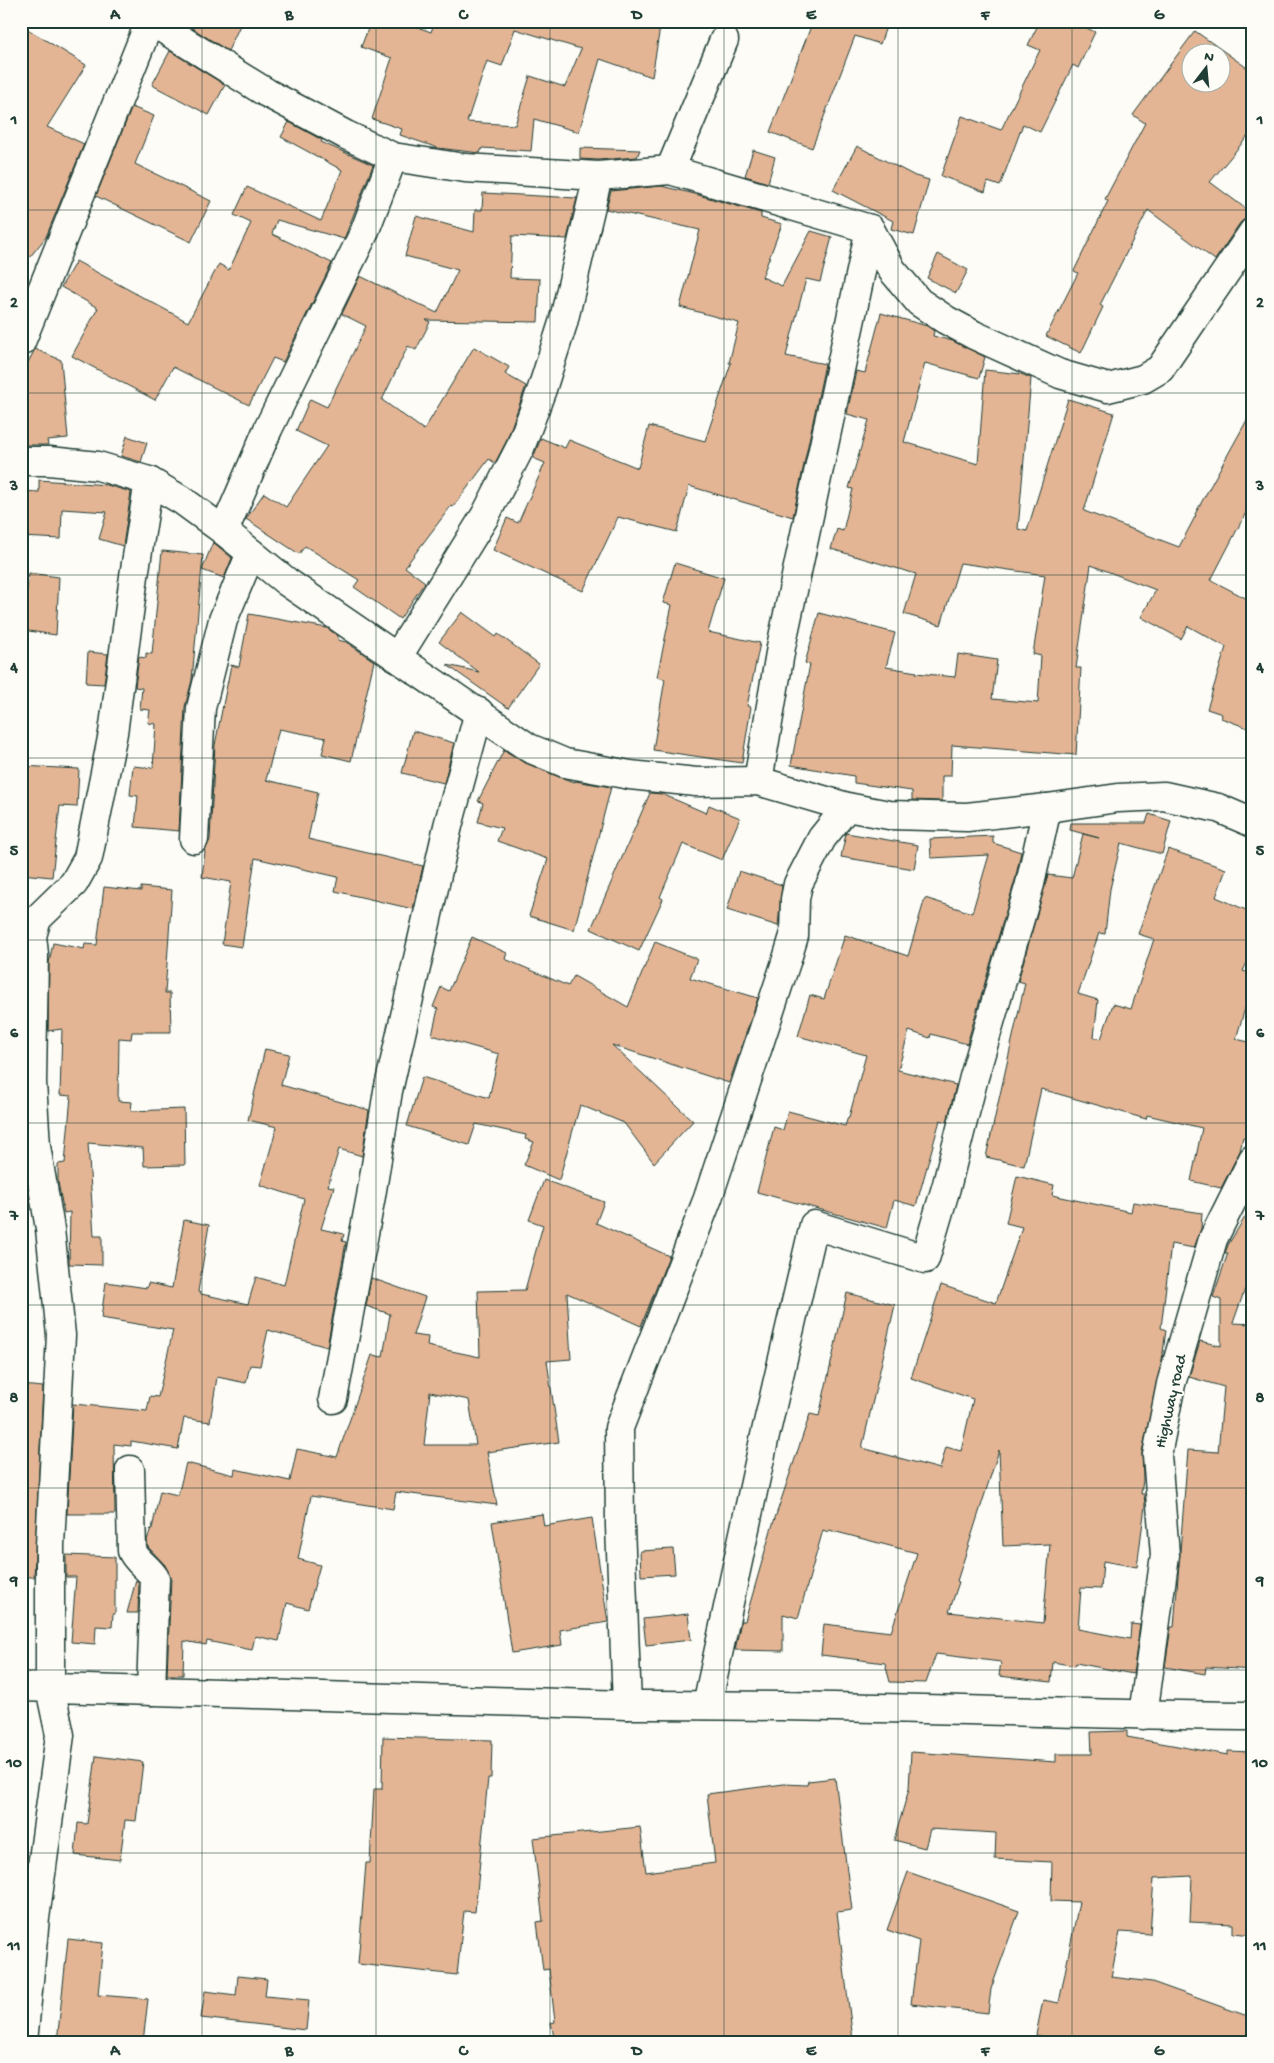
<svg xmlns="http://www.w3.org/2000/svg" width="1274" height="2063" font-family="'Gochi Hand',sans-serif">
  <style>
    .building { fill: #e4b595; stroke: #1f3d34; fill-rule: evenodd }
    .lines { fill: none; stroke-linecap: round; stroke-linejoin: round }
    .minor-casing { stroke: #1f3d34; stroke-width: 31 }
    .minor { stroke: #fdfcf7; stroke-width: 28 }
    .grid { fill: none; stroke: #1f3d34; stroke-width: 1; stroke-opacity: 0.55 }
    .labels { text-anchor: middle; stroke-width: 4; stroke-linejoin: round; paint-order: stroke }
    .street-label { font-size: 16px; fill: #1f3d34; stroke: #fdfcf7 }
    .neatline { fill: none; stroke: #1f3d34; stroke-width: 2 }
    .grid-label { font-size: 16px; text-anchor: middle; font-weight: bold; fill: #1f3d34 }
  </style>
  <rect width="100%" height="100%" fill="#fdfcf7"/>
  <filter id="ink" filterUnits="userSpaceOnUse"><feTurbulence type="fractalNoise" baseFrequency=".02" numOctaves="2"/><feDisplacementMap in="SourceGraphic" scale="10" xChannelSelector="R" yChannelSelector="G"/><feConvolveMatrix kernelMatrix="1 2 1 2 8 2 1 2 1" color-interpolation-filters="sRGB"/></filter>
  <g filter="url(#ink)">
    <g class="building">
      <polygon points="195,21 242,21 228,51 192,28"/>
      <path d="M371,21H401L431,32L435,21H661L652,77L600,59L579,132L534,119L531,151L482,148L480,153L438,148L400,135L402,129L372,119L392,58L361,47ZM515,29L581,49L565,87L530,76L515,125L467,122L487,61L502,66Z"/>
      <polygon points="813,21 888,21 880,44 855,36 812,148 770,132"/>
      <polygon points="1040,21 1072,21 1095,32 1078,68 1073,65 1040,132 1023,124 1000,186 988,182 985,192 941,176 962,116 1001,130 1040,50 1028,45"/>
      <polygon points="21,25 86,65 47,127 84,144 46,237 21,268"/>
      <path d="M1195,31L1253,72V130L1210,182L1253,214V217L1246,218L1240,223L1215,260L1148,210L1100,305L1103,307L1081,353L1046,336L1078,273L1074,271L1108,201L1105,199L1145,123L1133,115ZM1192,52H1222V82H1192Z"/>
      <polygon points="170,51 225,85 209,115 152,85"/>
      <polygon points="132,107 154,116 135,164 211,201 191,242 96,196"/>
      <polygon points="289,122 322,140 321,142 373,165 344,239 277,220 272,234 332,263 283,362 273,358 249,405 173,367 155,400 72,356 98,308 61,287 76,261 188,322 219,264 229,270 251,223 234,215 247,187 321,221 342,170 281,137"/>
      <polygon points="857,146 915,176 929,180 914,235 891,229 893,221 833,190"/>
      <polygon points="580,148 640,150 637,157 598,160 580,159"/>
      <polygon points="753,150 775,157 768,183 745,176"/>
      <polygon points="661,186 695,194 761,213 761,218 782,224 762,277 782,286 811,231 832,237 820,282 806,279 786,356 825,364 793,517 689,486 677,532 618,517 583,591 493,550 507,518 518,523 545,463 533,458 541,438 565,448 569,440 638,468 649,426 705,441 731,363 729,363 739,323 680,307 700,230 606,209 611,191"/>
      <polygon points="483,193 577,198 567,239 512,236 510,278 540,279 538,322 426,320 430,322 416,350 408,346 382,400 424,430 474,347 509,367 505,374 526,386 506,442 495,463 489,459 453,507 451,506 405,567 425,582 400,619 354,587 359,580 305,546 299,554 246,519 264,493 286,507 327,446 296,431 310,399 327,407 366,326 342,314 360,276 437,313 458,270 405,256 416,216 474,232 475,210 482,210"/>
      <polygon points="938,254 968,270 956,293 927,278"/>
      <polygon points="881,313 927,326 934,331 933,336 953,341 985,357 979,378 925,363 904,442 978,464 985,370 1021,374 1031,378 1018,529 1027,531 1068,399 1114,413 1084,511 1179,547 1196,515 1195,514 1253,409 1253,499 1211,580 1253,602 1253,730 1221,718 1222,714 1207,709 1226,647 1188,626 1181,639 1141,617 1156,590 1091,565 1076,668 1081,668 1076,755 952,745 951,776 942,776 942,801 912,800 912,791 854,783 854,776 791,765 810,664 805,663 819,613 895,633 886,667 917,672 916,673 955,677 958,654 997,660 992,699 1038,703 1041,656 1033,654 1045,575 960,563 941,625 904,614 916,574 831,549 837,529 843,531 853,489 849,488 869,420 847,414 856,371 865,373"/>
      <polygon points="35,349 61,360 68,438 47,440 48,445 24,445 21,411 21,376"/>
      <polygon points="127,436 147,443 141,462 121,456"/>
      <polygon points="39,480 107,485 131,492 123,546 99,539 107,512 62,509 61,539 21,537 21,491 39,492"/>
      <polygon points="213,542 232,558 224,578 202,570"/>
      <polygon points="162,551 203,555 192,680 185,707 179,831 135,827 138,796 130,795 133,766 153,768 156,724 148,723 150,710 140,709 142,688 135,687 139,657 146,658 146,653 152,654"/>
      <polygon points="675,563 724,578 708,632 760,643 747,706 751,707 742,763 653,750 665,679 657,677 672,605 663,603"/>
      <polygon points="29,573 59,577 56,635 22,630"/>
      <polygon points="462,612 496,637 498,634 539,664 508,708 447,665 479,672 439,642"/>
      <polygon points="249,614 327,628 338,636 338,640 346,642 374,661 351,761 322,754 326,738 279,729 266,780 318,792 308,839 423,866 413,909 335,891 338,877 255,858 242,947 222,944 231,882 202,877 205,852 204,852 210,840 215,745 231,665 239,667"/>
      <polygon points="88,652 108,654 104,684 86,683"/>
      <polygon points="413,731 454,743 444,783 402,773"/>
      <polygon points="504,750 523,762 559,777 575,782 575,781 611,787 574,930 529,916 548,859 497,841 502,828 478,822 483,803 478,801"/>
      <polygon points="21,766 79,769 77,807 60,806 52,877 21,874"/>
      <polygon points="650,793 662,794 706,813 709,805 740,818 722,860 683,844 660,897 663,899 639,951 591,929"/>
      <polygon points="1149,814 1171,821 1162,854 1121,843 1110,889 1105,934 1099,933 1078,994 1098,1000 1094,1037 1101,1039 1113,1004 1131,1009 1154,939 1138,934 1168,849 1226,869 1216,897 1253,913 1253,950 1243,971 1253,974 1253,981 1236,1039 1253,1043 1253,1139 1243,1137 1240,1151 1221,1188 1191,1181 1202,1128 1147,1115 1146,1119 1041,1089 1024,1166 986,1157 1025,983 1018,981 1048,875 1072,878 1083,834 1099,838 1070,830 1071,823 1146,823"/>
      <polygon points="846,833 918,845 914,869 841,857"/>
      <polygon points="993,836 993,843 1021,852 1015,880 967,1044 931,1034 930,1038 909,1031 898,1070 956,1085 947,1122 940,1120 916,1206 894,1200 887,1228 757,1192 774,1127 783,1130 788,1111 845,1126 848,1117 849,1117 866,1055 798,1036 810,995 824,999 845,935 908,956 925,898 972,913 989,855 931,858 930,839"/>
      <polygon points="739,871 782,885 778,926 727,910"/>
      <polygon points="104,887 141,891 141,887 172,890 165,993 170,993 171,1032 132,1032 131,1039 119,1038 118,1101 132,1102 131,1111 184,1109 185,1165 144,1166 143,1148 88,1143 94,1236 102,1236 102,1265 69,1264 70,1212 64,1213 58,1182 58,1164 65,1163 71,1096 60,1095 62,1029 48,1031 49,963 53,943 84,949 85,944 97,945"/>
      <polygon points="472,937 507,953 505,959 568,986 574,976 628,1007 655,942 697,959 690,978 758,998 729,1083 612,1045 693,1121 654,1163 624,1123 580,1105 559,1180 524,1165 534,1142 525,1139 526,1135 476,1124 469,1145 407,1126 422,1077 489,1098 499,1054 432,1035 438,1009 433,1007 441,987 449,991"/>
      <polygon points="265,1049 289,1054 281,1085 369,1110 362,1156 339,1149 328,1186 334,1187 321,1229 344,1234 342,1241 346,1242 327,1347 268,1330 260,1366 250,1365 246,1383 217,1377 210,1422 184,1418 178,1449 131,1441 131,1446 114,1444 115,1514 67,1514 73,1404 147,1411 150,1396 158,1397 173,1330 101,1318 106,1282 147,1288 148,1283 172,1288 184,1220 209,1225 198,1292 201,1293 201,1294 248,1304 256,1277 284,1285 304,1199 260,1185 277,1127 248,1120"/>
      <path d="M1017,1176L1054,1185L1052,1195L1131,1212L1133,1202L1202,1213L1201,1229L1194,1248L1171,1244L1161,1328L1166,1330L1162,1360L1142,1452L1143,1480L1141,1494H1144L1145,1506L1137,1567L1103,1561L1101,1589L1081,1588L1078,1629L1130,1639L1131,1624L1140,1625L1133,1674L1076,1663L1075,1666L1053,1662L1051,1682L999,1676L1001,1662L936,1654L926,1683L890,1682L885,1663L821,1655L824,1624L891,1632L917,1553L829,1530L828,1532L823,1530L798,1618L783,1614V1651L735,1650L741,1621H745L771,1530L810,1414L819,1416L847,1293L895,1305L862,1448L940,1469L946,1447L961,1451L973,1399L911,1378L941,1285L996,1303L1022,1227L1006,1223ZM999,1450L1003,1546L1050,1544L1043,1623L949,1612L959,1582L957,1581Z"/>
      <path d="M544,1180L604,1202L596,1223L669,1256L641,1326L567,1293L571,1359L547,1361L559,1442L487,1452L497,1505L396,1492L393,1509L311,1496L298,1559L320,1565L308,1609L287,1603L279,1641L255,1636L252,1650L207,1641L206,1645L184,1641L183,1675H167L171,1578L165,1565L148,1547L147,1540L151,1528L152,1529L160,1491L178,1495L186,1463L234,1475L235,1469L290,1481L297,1449L337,1457L372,1355L383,1357L390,1314L366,1306L371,1278L425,1297L413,1335L428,1337L427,1346L480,1357L478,1291L525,1290L543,1225L529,1220ZM430,1392L469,1400L476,1445H424Z"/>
      <polygon points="1253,1204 1253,1266 1233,1323 1253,1324 1253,1670 1206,1667 1205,1674 1165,1667 1171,1627 1174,1627 1188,1450 1218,1452 1224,1387 1189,1377 1200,1341 1221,1346 1221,1300 1213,1297 1228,1253 1225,1253 1228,1245"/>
      <polygon points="21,1385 43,1387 34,1577 21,1577"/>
      <polygon points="542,1514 544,1526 592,1518 608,1622 560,1630 562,1645 512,1653 492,1522"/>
      <polygon points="673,1549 675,1574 641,1576 640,1551"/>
      <polygon points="66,1555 115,1557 115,1614 113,1614 112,1627 96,1626 95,1644 71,1642 76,1577 66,1577"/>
      <polygon points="136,1580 139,1583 138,1613 127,1613"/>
      <polygon points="688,1614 691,1640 646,1645 643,1619"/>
      <polygon points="1127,1731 1127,1737 1228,1755 1228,1751 1252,1752 1253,1935 1233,1933 1233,1924 1190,1922 1192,1876 1154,1878 1150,1934 1120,1932 1111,1977 1152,1982 1253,2018 1245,2042 1154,2042 1113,2037 1112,2042 1068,2042 1036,2035 1043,2000 1059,2003 1079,1902 1051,1901 1052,1862 995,1859 996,1833 930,1829 925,1848 894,1840 909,1789 911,1752 1056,1762 1056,1754 1092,1754 1091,1732"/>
      <polygon points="383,1737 492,1740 491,1778 488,1778 475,1912 464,1911 457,1975 358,1964 366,1863 370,1863 374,1789 382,1789"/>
      <polygon points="96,1756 143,1762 136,1821 125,1820 120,1860 75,1855 78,1823 87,1824"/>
      <polygon points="835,1778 852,1910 837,1912 853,2040 836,2042 555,2042 551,2023 555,2022 549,1969 543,1970 537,1922 543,1921 533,1838 640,1827 646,1872 715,1863 707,1794 784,1784 807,1785 808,1781"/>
      <polygon points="908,1872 1019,1911 991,1989 988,2013 911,2004 919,1941 887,1930"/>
      <polygon points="68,1939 103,1943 98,1995 148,1999 143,2042 57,2042"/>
      <polygon points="238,1976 267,1979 265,1996 309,2000 306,2030 201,2018 205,1991 236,1995"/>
    </g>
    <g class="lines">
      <defs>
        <g id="minor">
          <polyline points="151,21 267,93 346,135 393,157 465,168 598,176 670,170 870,229 892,270 919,302 946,320 974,335 1060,374 1108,388 1143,379 1160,369 1253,232"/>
          <polyline points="670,170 724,40"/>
          <polyline points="21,342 150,21"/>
          <polyline points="21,461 49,461 98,466 149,481 183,501 224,531 287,582 529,748 565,763 630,775 696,782 758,781 847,807 889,815 967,817 1047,808 1118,798 1164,796 1218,808 1253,823"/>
          <polyline points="224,531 268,429 364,233 393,157"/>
          <polyline points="398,656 485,516 520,448 542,389 563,323 598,176"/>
          <polyline points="758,781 781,647 870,229"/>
          <polyline points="194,839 201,708 223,620 251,553"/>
          <polyline points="333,1399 371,1196 388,1091 448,826 479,712"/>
          <path d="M130,1470L132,1551C138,1563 148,1567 155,1578L151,1691"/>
          <path d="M21,1687L627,1705C835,1704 1044,1714 1253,1716"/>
          <polyline points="627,1705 620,1526 619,1428 708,1198 787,959 794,936 795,899 798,884 822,838 847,807"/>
          <polyline points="707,1705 764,1440 814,1225 925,1259 947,1184 974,1077 1030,884 1047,808"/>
          <polyline points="1143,1715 1165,1555 1157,1455 1171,1384 1213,1239 1253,1159"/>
          <polyline points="23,2042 35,1918 60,1735 50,1688 50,1545 61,1335 50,1229 36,1146 32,1083 34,954 32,936 37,919 74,883 88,858 113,733 134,576 149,481"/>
        </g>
      </defs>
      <use href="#minor" class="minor-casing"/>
      <use href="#minor" class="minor"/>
    </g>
  </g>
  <path class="grid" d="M202,21V2042M376,21V2042M550,21V2042M724,21V2042M898,21V2042M1072,21V2042M21,210H1253M21,393H1253M21,575H1253M21,758H1253M21,940H1253M21,1123H1253M21,1305H1253M21,1488H1253M21,1670H1253M21,1853H1253"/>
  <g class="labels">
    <g class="street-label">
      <text transform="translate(1169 1401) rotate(-77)" y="6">Highway road</text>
    </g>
  </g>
  <rect width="1274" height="2063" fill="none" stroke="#fdfcf7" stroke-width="55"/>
  <g transform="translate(1206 68) rotate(16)"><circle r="24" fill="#fdfcf7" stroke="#a4b0a9"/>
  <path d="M0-4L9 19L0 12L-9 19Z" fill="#1f3d34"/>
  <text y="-8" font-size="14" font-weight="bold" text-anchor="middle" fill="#1f3d34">N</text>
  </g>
  <rect x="28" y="28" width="1218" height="2008" class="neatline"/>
  <g class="grid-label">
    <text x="115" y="19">A</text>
    <text x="289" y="19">B</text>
    <text x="463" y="19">C</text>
    <text x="637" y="19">D</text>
    <text x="811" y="19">E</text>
    <text x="985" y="19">F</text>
    <text x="1159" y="19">G</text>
    <text x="14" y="124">1</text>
    <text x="1260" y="124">1</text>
    <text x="14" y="307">2</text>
    <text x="1260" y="307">2</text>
    <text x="14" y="490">3</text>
    <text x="1260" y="490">3</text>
    <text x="14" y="672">4</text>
    <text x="1260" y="672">4</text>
    <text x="14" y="855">5</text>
    <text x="1260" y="855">5</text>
    <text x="14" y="1037">6</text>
    <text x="1260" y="1037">6</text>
    <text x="14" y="1220">7</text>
    <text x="1260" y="1220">7</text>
    <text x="14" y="1402">8</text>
    <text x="1260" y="1402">8</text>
    <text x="14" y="1585">9</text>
    <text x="1260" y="1585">9</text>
    <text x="14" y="1767">10</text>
    <text x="1260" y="1767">10</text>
    <text x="14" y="1950">11</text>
    <text x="1260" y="1950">11</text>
    <text x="115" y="2055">A</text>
    <text x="289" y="2055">B</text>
    <text x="463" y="2055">C</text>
    <text x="637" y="2055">D</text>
    <text x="811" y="2055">E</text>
    <text x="985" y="2055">F</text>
    <text x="1159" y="2055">G</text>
  </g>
</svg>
